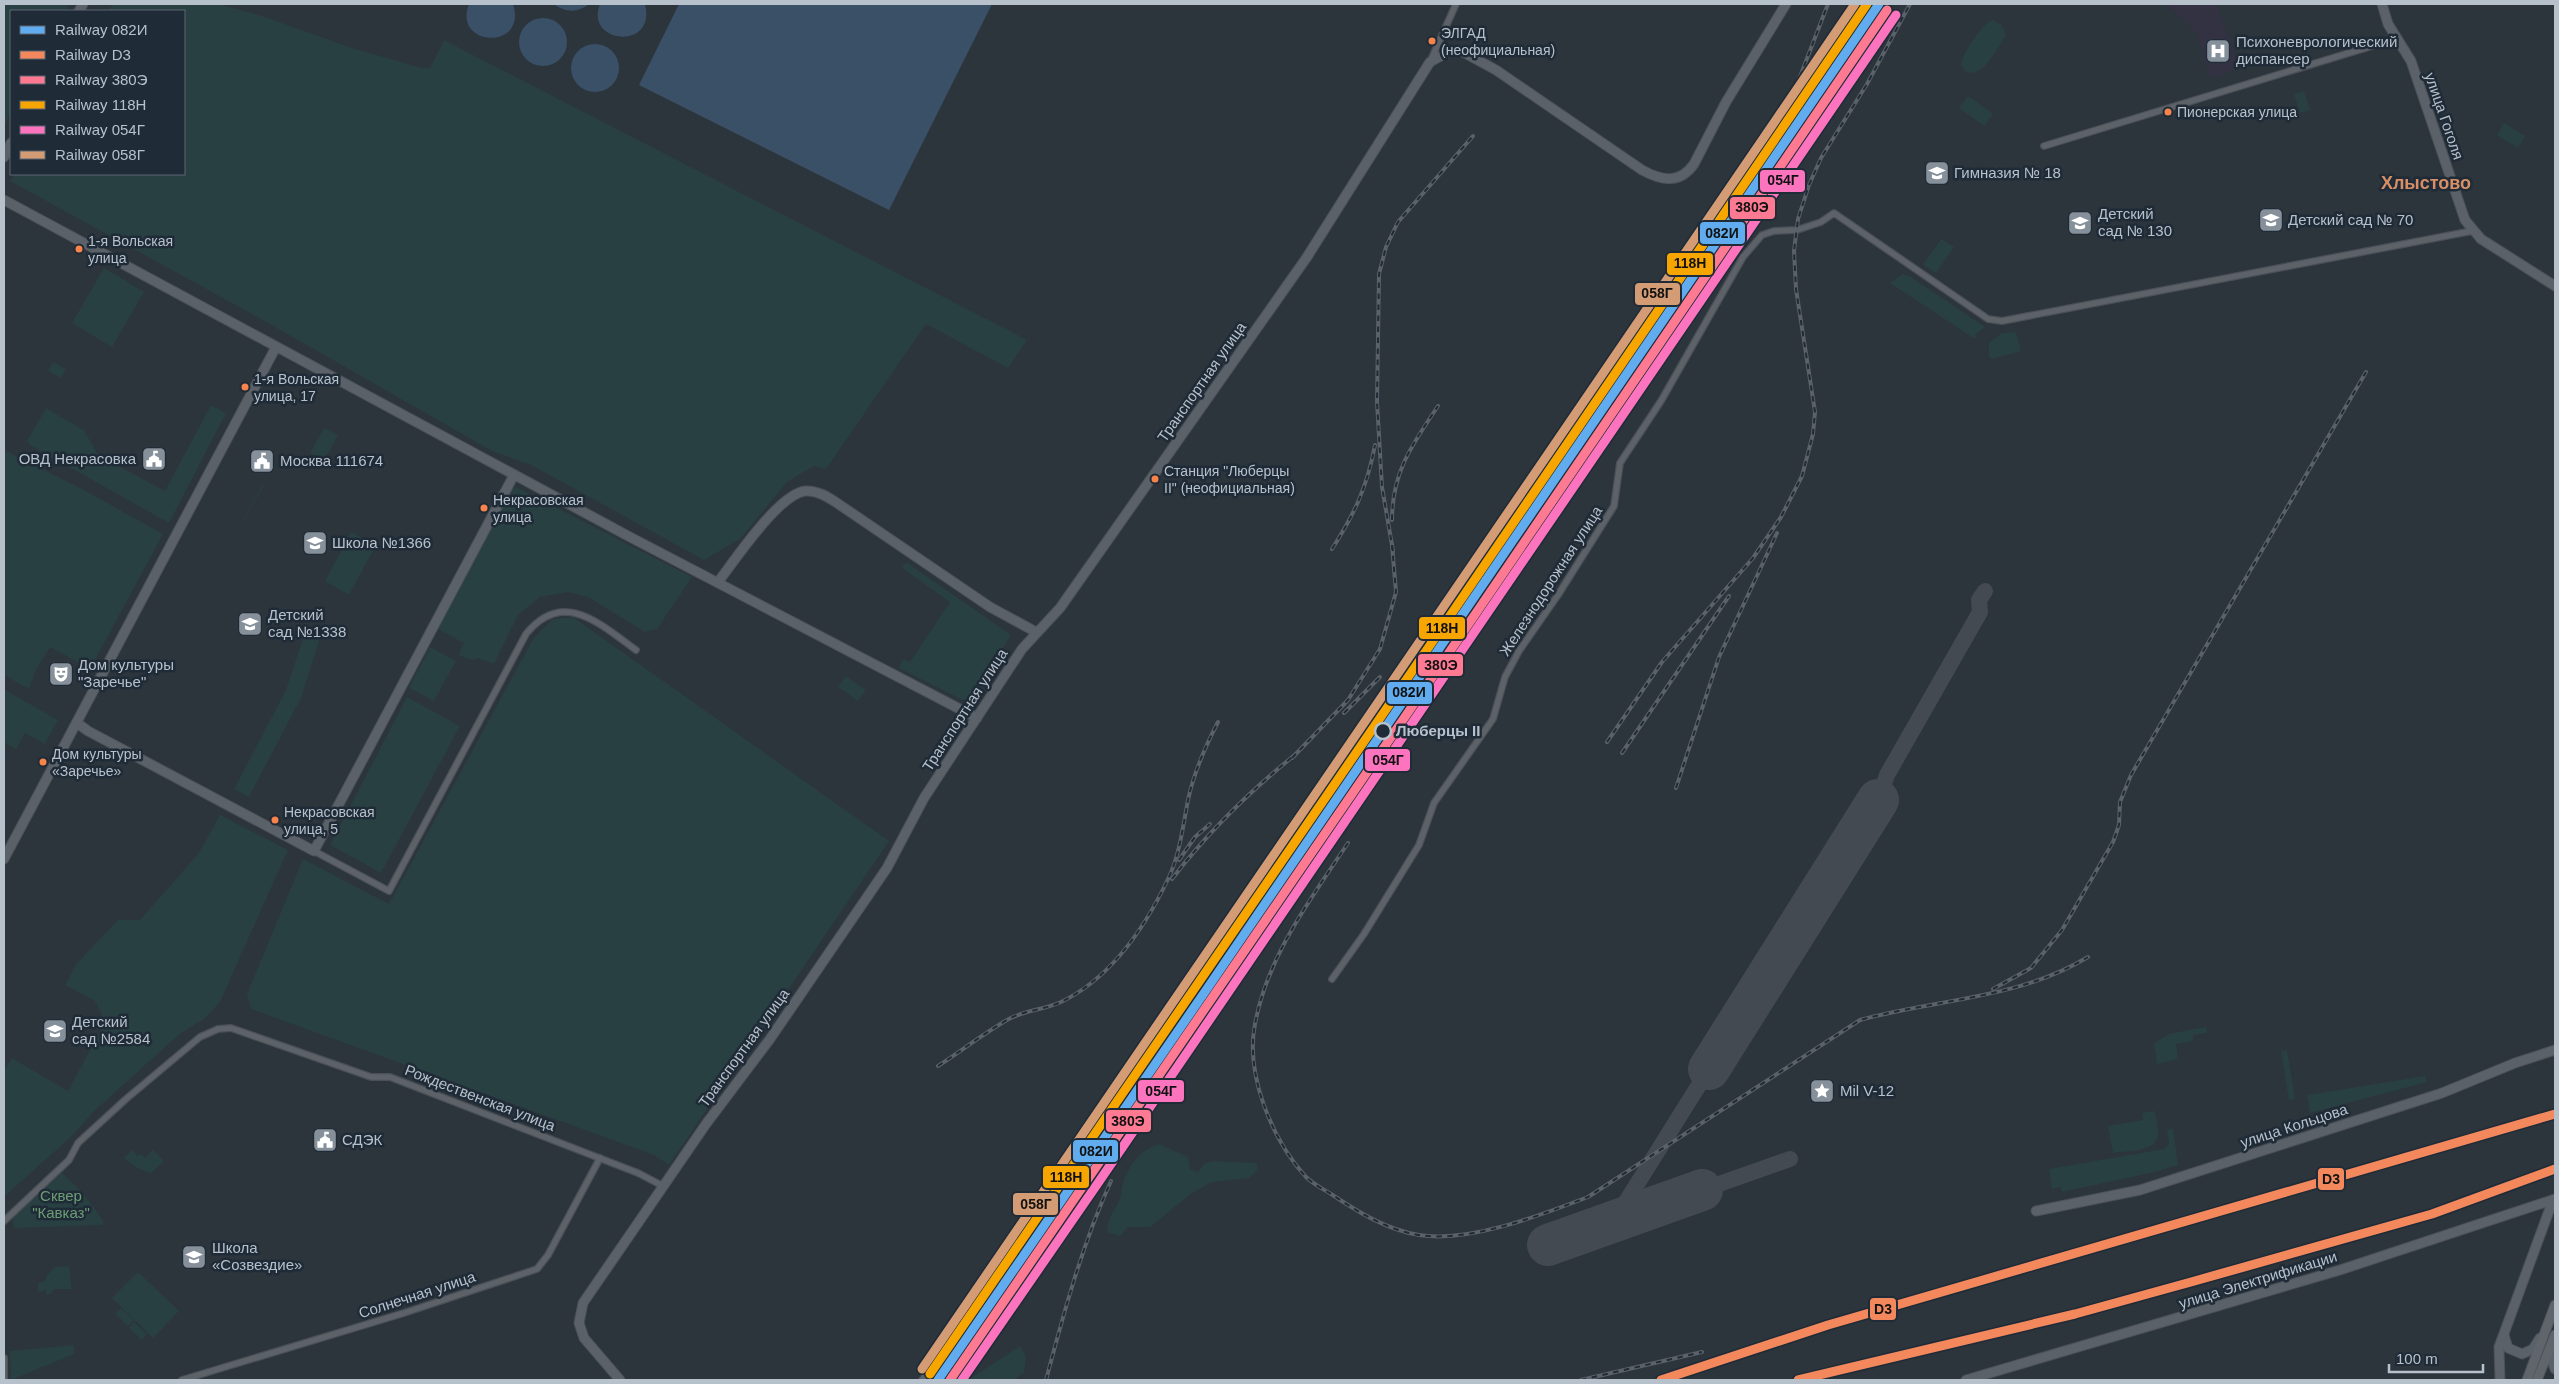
<svg xmlns="http://www.w3.org/2000/svg" width="2559" height="1384" font-family="Arial,sans-serif">
  <style>
    .medical { fill: #323242 }
    .green { fill: #294042 }
    .water { fill: #3a5067 }
    .lines { fill: none; stroke-linecap: round; stroke-linejoin: round }
    .taxiway { stroke: #444a52; stroke-width: 16 }
    .runway { stroke: #444a52; stroke-width: 42 }
    .street-casing { stroke: #4a5056; stroke-width: 8 }
    .secondary-casing { stroke: #4a5056; stroke-width: 11 }
    .primary-casing { stroke: #4a5158; stroke-width: 11 }
    .street { stroke: #5d6269; stroke-width: 5.5 }
    .secondary { stroke: #5b6168; stroke-width: 9 }
    .primary { stroke: #5f656b; stroke-width: 9 }
    .rail-casing { stroke: #5b6168; stroke-width: 4 }
    .rail { stroke: #1f2b37; stroke-width: 2; stroke-dasharray: 5.5; stroke-linecap: butt }
    .rail-1-casing { stroke: #1f2b37; stroke-width: 12 }
    .rail-2-casing { stroke: #1f2b37; stroke-width: 12 }
    .rail-3-casing { stroke: #1f2b37; stroke-width: 12 }
    .rail-4-casing { stroke: #1f2b37; stroke-width: 12 }
    .rail-5-casing { stroke: #1f2b37; stroke-width: 12 }
    .rail-6-casing { stroke: #1f2b37; stroke-width: 12 }
    .rail-1 { stroke: #60acee; stroke-width: 9 }
    .rail-2 { stroke: #f3885d; stroke-width: 9 }
    .rail-3 { stroke: #fe7a93; stroke-width: 9 }
    .rail-4 { stroke: #f7a600; stroke-width: 9 }
    .rail-5 { stroke: #fc73be; stroke-width: 9 }
    .rail-6 { stroke: #d39c74; stroke-width: 9 }
    .bus-dot { fill: #f8844c; stroke: #1f2b37; stroke-width: 2 }
    .stop-dot { fill: #1f2b37; stroke: #b7c1cc; stroke-width: 2.5 }
    .labels { text-anchor: middle; stroke-width: 5; stroke-linejoin: round; paint-order: stroke }
    .bus-label { font-size: 14px; fill: #b7c1cc; stroke: #1f2b37; text-anchor: start }
    .poi-label { font-size: 15px; fill: #b7c1cc; stroke: #1f2b37; text-anchor: start }
    .street-label { font-size: 15px; fill: #b7c1cc; stroke: #1f2b37 }
    .stop-label { font-size: 15px; font-weight: bold; fill: #b7c1cc; stroke: #1f2b37; text-anchor: start }
    .park-label { font-size: 15px; fill: #6e9d75; stroke: #1f2b37 }
    .quarter-label { font-size: 18px; font-weight: bold; fill: #d88f66; stroke: #1f2b37 }
    .line-badge { stroke: #1f2b37; stroke-width: 2 }
    .pale-badge-label { font-size: 14px; text-anchor: middle; font-weight: bold; fill: #111 }
  </style>
  <rect width="100%" height="100%" fill="#2c343c"/>
  <polygon class="medical" points="2165,4 2216,4 2241,68 2210,78 2197,33"/>
  <g class="green">
    <polygon points="4,4 70,4 66,11 11,11 11,112 4,126"/>
    <polygon points="113,4 218,4 262,16 352,48 422,68 430,68 444,40 1027,340 1008,368 926,324 826,469 814,466 787,482 740,539 704,560 531,465 492,451 270,324 10,181 15,174 184,174 184,11 108,11"/>
    <path d="M1992,20L2002,25L2006,35C1997,48 1984,78 1966,72L1961,65C1962,54 1982,24 1992,20Z"/>
    <polygon points="2304,91 2310,110 2300,113 2294,94"/>
    <polygon points="1968,96 1993,114 1984,126 1959,108"/>
    <polygon points="2504,123 2525,136 2518,148 2497,135"/>
    <polygon points="1941,239 1954,247 1936,273 1923,265"/>
    <polygon points="104,268 144,292 112,347 72,323"/>
    <polygon points="1903,274 1911,277 1985,327 1976,334 1975,339 1890,283"/>
    <polygon points="2016,332 2021,351 1992,359 1989,356 1989,343 2002,333"/>
    <polygon points="53,362 66,369 61,378 48,371"/>
    <polygon points="211,405 226,413 169,523 30,445 27,441 46,408 84,430 98,455 165,491"/>
    <polygon points="324,428 338,435 324,461 310,453"/>
    <polygon points="4,450 84,490 163,534 90,669 50,647 36,670 29,689 4,675"/>
    <polygon points="263,484 264,485 230,545"/>
    <polygon points="516,487 692,577 657,629 645,632 588,597 568,592 540,597 518,615 494,664 477,658 473,660 458,655 464,643 438,629 509,492"/>
    <polygon points="351,532 376,545 349,595 325,581"/>
    <polygon points="906,562 1011,635 969,703 899,668 903,659 910,662 950,602 902,568"/>
    <polygon points="573,617 889,841 669,1165 654,1155 251,1009 247,994 303,859 389,904 533,639 553,619"/>
    <polygon points="306,630 320,638 301,698 249,797 234,789 286,690"/>
    <polygon points="430,647 456,661 434,701 409,688"/>
    <polygon points="846,676 866,690 858,701 838,687"/>
    <polygon points="5,690 58,720 45,744 25,733 16,749 4,742"/>
    <polygon points="407,697 460,726 381,873 330,845"/>
    <polygon points="220,815 288,850 220,1002 204,1019 181,1033 93,1112 73,1135 4,1197 4,1071 12,1058 68,1091 105,1022 95,1001 65,985 77,963 118,920 140,920 198,854"/>
    <polygon points="2206,1027 2207,1033 2193,1035 2193,1041 2176,1044 2178,1059 2157,1064 2154,1044 2168,1034"/>
    <polygon points="2287,1050 2295,1099 2289,1100 2281,1051"/>
    <polygon points="2425,1076 2427,1082 2310,1113 2307,1095"/>
    <path d="M2155,1111C2156,1118 2160,1132 2157,1139C2152,1152 2124,1151 2113,1153L2108,1126L2143,1120L2142,1113Z"/>
    <polygon points="2173,1129 2178,1165 2155,1172 2062,1192 2061,1187 2052,1189 2049,1169 2164,1149 2169,1144 2167,1130"/>
    <path d="M1159,1144L1188,1157L1190,1169L1198,1172L1204,1164L1212,1161L1257,1163V1170L1249,1178L1212,1182L1192,1193L1150,1227H1128L1120,1236L1107,1232C1108,1215 1114,1213 1120,1199C1122,1194 1121,1188 1123,1183C1129,1165 1140,1150 1159,1144Z"/>
    <path d="M132,1150L137,1156L141,1154L145,1158L153,1150L164,1161L151,1173C141,1171 132,1165 124,1158Z"/>
    <polygon points="62,1173 83,1193 104,1222 102,1225 14,1228 13,1217"/>
    <polygon points="69,1266 72,1289 54,1289 50,1294 46,1294 46,1290 38,1292 38,1283 46,1281 46,1276 55,1267"/>
    <polygon points="138,1272 179,1311 153,1338 112,1298"/>
    <polygon points="121,1308 134,1320 128,1326 115,1314"/>
    <polygon points="134,1322 147,1334 142,1340 129,1328"/>
    <polygon points="74,1345 74,1354 11,1380 10,1351"/>
    <polygon points="1020,1346 1026,1357 1024,1373 1013,1380 968,1380"/>
  </g>
  <g class="water">
    <path d="M469,4H513C528,51 452,47 469,4Z"/>
    <path d="M554,4H589C578,13 565,13 554,4Z"/>
    <path d="M600,4H645C657,51 584,44 600,4Z"/>
    <polygon points="679,4 992,4 889,210 639,85"/>
    <circle cx="543" cy="42" r="24"/>
    <circle cx="595" cy="68" r="24"/>
  </g>
  <g class="lines">
    <g class="taxiway">
      <polyline points="1878,800 1887,775 1980,612 1979,600 1985,591"/>
      <polyline points="1702,1190 1790,1159"/>
      <polyline points="1614,1221 1709,1069"/>
    </g>
    <g class="runway">
      <polyline points="1709,1069 1878,800"/>
      <polyline points="1548,1245 1702,1190"/>
    </g>
    <defs>
      <g id="street">
        <polyline points="1430,62 1456,4"/>
        <polyline points="2044,146 2395,39"/>
        <path d="M314,851L389,891L526,634C563,588 600,624 636,650"/>
        <polyline points="1332,979 1364,934 1419,845 1434,803 1493,719 1505,677 1519,651 1558,595 1614,506 1620,463 1661,401 1743,257 1762,235 1774,231 1797,230 1821,222 1834,213 1988,319 2002,321 2472,231"/>
        <polyline points="4,1221 69,1160 78,1143 126,1099 200,1037 218,1029 231,1028 371,1077 390,1077 638,1173 663,1186"/>
        <polyline points="4,1358 4,1380"/>
        <polyline points="182,1380 404,1313 537,1269 548,1255 600,1158"/>
        <polyline points="922,1380 961,1331 982,1297"/>
      </g>
      <g id="secondary">
        <polyline points="2382,4 2388,24 2411,61 2465,220 2481,239 2555,286"/>
        <polyline points="79,11 83,4"/>
        <polyline points="4,157 11,143"/>
        <polyline points="4,200 630,537 977,718"/>
        <path d="M718,582C735,560 779,494 805,491C817,490 828,497 837,503L990,607L1036,632"/>
        <polyline points="77,723 88,731 314,851 514,475"/>
        <polyline points="4,859 276,347"/>
        <polyline points="2036,1211 2140,1190 2442,1093 2515,1063 2555,1050"/>
        <polyline points="2504,1335 2508,1348 2522,1354 2533,1349 2540,1338"/>
        <polyline points="2553,1346 2552,1361 2555,1369"/>
        <path d="M620,1380L584,1338L579,1323L583,1303L706,1124L770,1039L887,868L924,798L1022,649L1060,608L1307,257L1430,62L1450,51H1461L1496,70L1642,170C1662,181 1680,184 1694,164L1726,102L1786,4"/>
        <polyline points="1966,1380 2340,1270 2555,1199"/>
        <polyline points="2500,1380 2499,1347 2553,1200"/>
      </g>
      <g id="primary">
        <polyline points="2527,1380 2555,1305"/>
        <polyline points="2537,1380 2555,1335"/>
      </g>
    </defs>
    <use href="#street" class="street-casing"/>
    <use href="#secondary" class="secondary-casing"/>
    <use href="#primary" class="primary-casing"/>
    <use href="#street" class="street"/>
    <use href="#secondary" class="secondary"/>
    <use href="#primary" class="primary"/>
    <defs>
      <g id="rail">
        <polyline points="1830,48 1853,4"/>
        <polyline points="1778,127 1791,100 1828,4"/>
        <path d="M1392,520C1392,472 1412,445 1438,406"/>
        <path d="M1332,549C1355,513 1367,487 1375,445"/>
        <polyline points="1393,551 1382,487 1377,402 1379,274 1386,247 1398,222 1473,136"/>
        <polyline points="1344,713 1380,677"/>
        <polyline points="1607,742 1662,662 1753,558 1781,517 1802,476 1813,434 1815,412 1796,289 1794,251 1798,219 1809,185 1821,158 1867,84 1910,4"/>
        <polyline points="1622,753 1729,596"/>
        <polyline points="1292,758 1348,700 1380,649 1396,592 1392,545"/>
        <polyline points="1676,788 1719,657 1777,533"/>
        <path d="M1348,843C1310,900 1268,955 1255,1024C1245,1074 1272,1140 1306,1177C1313,1184 1323,1189 1331,1194C1358,1212 1387,1230 1419,1235C1470,1243 1541,1215 1588,1197L1860,1020C1937,999 2019,999 2088,957"/>
        <polyline points="1179,860 1195,837 1210,824"/>
        <path d="M1172,879C1208,832 1250,791 1296,754"/>
        <polyline points="1993,989 2031,968 2062,930 2113,842 2119,825 2120,802 2131,775 2366,372"/>
        <path d="M938,1066C961,1051 983,1034 1007,1020C1024,1010 1044,1010 1061,1002C1111,978 1146,926 1169,877C1180,853 1183,826 1188,800C1194,772 1205,747 1218,722"/>
        <path d="M1046,1380C1064,1312 1082,1245 1111,1181"/>
        <polyline points="1581,1380 1702,1352"/>
      </g>
    </defs>
    <use href="#rail" class="rail-casing"/>
    <use href="#rail" class="rail"/>
    <defs>
      <path id="rail-1" d="M938,1380C1254,923 1565,463 1879,4"/>
      <g id="rail-2">
        <polyline points="1661,1380 1828,1325 2555,1114"/>
        <polyline points="1798,1380 2075,1314 2191,1282 2432,1214 2555,1169"/>
      </g>
      <path id="rail-3" d="M950,1380C1265,925 1575,467 1887,10"/>
      <path id="rail-4" d="M930,1374C1245,919 1555,461 1867,4"/>
      <path id="rail-5" d="M962,1380C1276,927 1584,470 1896,15"/>
      <path id="rail-6" d="M922,1369C1235,915 1544,459 1855,4"/>
    </defs>
    <use href="#rail-1" class="rail-1-casing"/>
    <use href="#rail-2" class="rail-2-casing"/>
    <use href="#rail-3" class="rail-3-casing"/>
    <use href="#rail-4" class="rail-4-casing"/>
    <use href="#rail-5" class="rail-5-casing"/>
    <use href="#rail-6" class="rail-6-casing"/>
    <use href="#rail-1" class="rail-1"/>
    <use href="#rail-2" class="rail-2"/>
    <use href="#rail-3" class="rail-3"/>
    <use href="#rail-4" class="rail-4"/>
    <use href="#rail-5" class="rail-5"/>
    <use href="#rail-6" class="rail-6"/>
  </g>
  <defs>
    <symbol id="hospital-square" viewBox="-11 -11 22 22"><rect x="-9" y="-9" width="18" height="18" rx="4" fill="#86909a" stroke="#1f2b37"/><path d="M-5-5h3v3.5h4V-5h3V5h-3V1.5h-4V5h-3Z" fill="#fff"/></symbol>
    <symbol id="school-square" viewBox="-11 -11 22 22"><rect x="-9" y="-9" width="18" height="18" rx="4" fill="#86909a" stroke="#1f2b37"/><path d="M0-5L7-2L0 1L-7-2ZM-4 1L0 2.5L4 1V4Q0 6-4 4Z" fill="#fff"/></symbol>
    <symbol id="civic-square" viewBox="-11 -11 22 22"><rect x="-9" y="-9" width="18" height="18" rx="4" fill="#86909a" stroke="#1f2b37"/><path d="M-.6-6.5H3V-4.5H.6V-3L4-1V1h2V6H-6V1h2V-1L-.6-3ZM-1.2 2.5V6h2.4V2.5Z" fill="#fff"/></symbol>
    <symbol id="theatre-square" viewBox="-11 -11 22 22"><rect x="-9" y="-9" width="18" height="18" rx="4" fill="#86909a" stroke="#1f2b37"/><path d="M-5-5.5Q0-4 5-5.5V0Q5 5 0 6Q-5 5-5 0ZM-3.3-2.5H-1v1.5H-3.3ZM1-2.5H3.3v1.5H1ZM-2.8 1Q0 5.5 2.8 1Z" fill="#fff"/></symbol>
    <symbol id="sight-square" viewBox="-11 -11 22 22"><rect x="-9" y="-9" width="18" height="18" rx="4" fill="#86909a" stroke="#1f2b37"/><path d="M0-6L1.8-2.2L6-1.7L2.9 1.2L3.7 5.4L0 3.3L-3.7 5.4L-2.9 1.2L-6-1.7L-1.8-2.2Z" fill="#fff"/></symbol>
  </defs>
  <g fill-rule="evenodd">
    <use href="#hospital-square" x="2204" y="37" width="28" height="28"/>
    <use href="#school-square" x="1923" y="159" width="28" height="28"/>
    <use href="#school-square" x="2257" y="206" width="28" height="28"/>
    <use href="#school-square" x="2066" y="209" width="28" height="28"/>
    <use href="#civic-square" x="140" y="445" width="28" height="28"/>
    <use href="#civic-square" x="248" y="447" width="28" height="28"/>
    <use href="#school-square" x="301" y="529" width="28" height="28"/>
    <use href="#school-square" x="236" y="610" width="28" height="28"/>
    <use href="#theatre-square" x="47" y="660" width="28" height="28"/>
    <use href="#school-square" x="41" y="1017" width="28" height="28"/>
    <use href="#sight-square" x="1808" y="1077" width="28" height="28"/>
    <use href="#civic-square" x="311" y="1126" width="28" height="28"/>
    <use href="#school-square" x="180" y="1243" width="28" height="28"/>
  </g>
  <g class="bus-dot">
    <circle cx="1432" cy="41" r="4.5"/>
    <circle cx="2168" cy="112" r="4.5"/>
    <circle cx="79" cy="249" r="4.5"/>
    <circle cx="245" cy="387" r="4.5"/>
    <circle cx="1155" cy="479" r="4.5"/>
    <circle cx="484" cy="508" r="4.5"/>
    <circle cx="43" cy="762" r="4.5"/>
    <circle cx="275" cy="820" r="4.5"/>
  </g>
  <circle class="stop-dot" cx="1383" cy="731" r="8"/>
  <g class="labels">
    <g class="bus-label">
      <text x="1441" y="38">ЭЛГАД<tspan x="1441" dy="17">(неофициальная)</tspan></text>
      <text x="2177" y="117">Пионерская улица</text>
      <text x="88" y="246">1-я Вольская<tspan x="88" dy="17">улица</tspan></text>
      <text x="254" y="384">1-я Вольская<tspan x="254" dy="17">улица, 17</tspan></text>
      <text x="1164" y="476">Станция "Люберцы<tspan x="1164" dy="17">II" (неофициальная)</tspan></text>
      <text x="493" y="505">Некрасовская<tspan x="493" dy="17">улица</tspan></text>
      <text x="52" y="759">Дом культуры<tspan x="52" dy="17">«Заречье»</tspan></text>
      <text x="284" y="817">Некрасовская<tspan x="284" dy="17">улица, 5</tspan></text>
    </g>
    <g class="poi-label">
      <text x="2236" y="47">Психоневрологический<tspan x="2236" dy="17">диспансер</tspan></text>
      <text x="1954" y="178">Гимназия № 18</text>
      <text x="2098" y="219">Детский<tspan x="2098" dy="17">сад № 130</tspan></text>
      <text x="2288" y="225">Детский сад № 70</text>
      <text x="136" y="464" text-anchor="end">ОВД Некрасовка</text>
      <text x="280" y="466">Москва 111674</text>
      <text x="332" y="548">Школа №1366</text>
      <text x="268" y="620">Детский<tspan x="268" dy="17">сад №1338</tspan></text>
      <text x="78" y="670">Дом культуры<tspan x="78" dy="17">"Заречье"</tspan></text>
      <text x="72" y="1027">Детский<tspan x="72" dy="17">сад №2584</tspan></text>
      <text x="1840" y="1096">Mil V-12</text>
      <text x="342" y="1145">СДЭК</text>
      <text x="212" y="1253">Школа<tspan x="212" dy="17">«Созвездие»</tspan></text>
    </g>
    <g class="street-label">
      <text transform="translate(2444 116) rotate(71)" y="5">улица Гоголя</text>
      <text transform="translate(1202 382) rotate(-55)" y="5">Транспортная улица</text>
      <text transform="translate(1551 581) rotate(-57)" y="5">Железнодорожная улица</text>
      <text transform="translate(965 710) rotate(-57)" y="5">Транспортная улица</text>
      <text transform="translate(744 1048) rotate(-54)" y="5">Транспортная улица</text>
      <text transform="translate(480 1098) rotate(21)" y="5">Рождественская улица</text>
      <text transform="translate(2294 1126) rotate(-18)" y="5">улица Кольцова</text>
      <text transform="translate(2258 1280) rotate(-17)" y="5">улица Электрификации</text>
      <text transform="translate(417 1295) rotate(-18)" y="5">Солнечная улица</text>
    </g>
    <g class="stop-label">
      <text x="1396" y="736">Люберцы II</text>
    </g>
    <g class="park-label">
      <text x="61" y="1201">Сквер<tspan x="61" dy="17">"Кавказ"</tspan></text>
    </g>
    <g class="quarter-label">
      <text x="2426" y="189">Хлыстово</text>
    </g>
  </g>
  <g class="line-badge">
    <rect x="1759" y="169" width="47" height="24" rx="5" fill="#fc73be"/>
    <rect x="1729" y="196" width="47" height="24" rx="5" fill="#fe7a93"/>
    <rect x="1699" y="221" width="47" height="24" rx="5" fill="#60acee"/>
    <rect x="1666" y="252" width="48" height="24" rx="5" fill="#f7a600"/>
    <rect x="1634" y="282" width="47" height="24" rx="5" fill="#d39c74"/>
    <rect x="1418" y="616" width="48" height="24" rx="5" fill="#f7a600"/>
    <rect x="1417" y="653" width="47" height="24" rx="5" fill="#fe7a93"/>
    <rect x="1386" y="681" width="47" height="24" rx="5" fill="#60acee"/>
    <rect x="1364" y="748" width="47" height="24" rx="5" fill="#fc73be"/>
    <rect x="1137" y="1079" width="48" height="24" rx="5" fill="#fc73be"/>
    <rect x="1105" y="1109" width="47" height="24" rx="5" fill="#fe7a93"/>
    <rect x="1072" y="1139" width="47" height="24" rx="5" fill="#60acee"/>
    <rect x="1042" y="1165" width="48" height="24" rx="5" fill="#f7a600"/>
    <rect x="2317" y="1167" width="28" height="24" rx="5" fill="#f3885d"/>
    <rect x="1012" y="1192" width="47" height="24" rx="5" fill="#d39c74"/>
    <rect x="1869" y="1297" width="28" height="24" rx="5" fill="#f3885d"/>
  </g>
  <g class="pale-badge-label">
    <text x="1783" y="185">054Г</text>
    <text x="1752" y="212">380Э</text>
    <text x="1722" y="238">082И</text>
    <text x="1690" y="268">118Н</text>
    <text x="1657" y="298">058Г</text>
    <text x="1442" y="633">118Н</text>
    <text x="1441" y="670">380Э</text>
    <text x="1409" y="697">082И</text>
    <text x="1388" y="765">054Г</text>
    <text x="1161" y="1096">054Г</text>
    <text x="1128" y="1126">380Э</text>
    <text x="1096" y="1156">082И</text>
    <text x="1066" y="1182">118Н</text>
    <text x="2331" y="1184">D3</text>
    <text x="1036" y="1209">058Г</text>
    <text x="1883" y="1314">D3</text>
  </g>
  <rect width="2559" height="1384" fill="none" stroke="#b7c1cc" stroke-width="10"/>
  <rect x="10" y="10" width="175" height="165" fill="#1f2b37" stroke="#5c6773"/>
  <rect x="20" y="26" width="25" height="8" fill="#60acee" stroke="#5c6773"/>
  <text x="55" y="35" font-size="15" fill="#b7c1cc">Railway 082И</text>
  <rect x="20" y="51" width="25" height="8" fill="#f3885d" stroke="#5c6773"/>
  <text x="55" y="60" font-size="15" fill="#b7c1cc">Railway D3</text>
  <rect x="20" y="76" width="25" height="8" fill="#fe7a93" stroke="#5c6773"/>
  <text x="55" y="85" font-size="15" fill="#b7c1cc">Railway 380Э</text>
  <rect x="20" y="101" width="25" height="8" fill="#f7a600" stroke="#5c6773"/>
  <text x="55" y="110" font-size="15" fill="#b7c1cc">Railway 118Н</text>
  <rect x="20" y="126" width="25" height="8" fill="#fc73be" stroke="#5c6773"/>
  <text x="55" y="135" font-size="15" fill="#b7c1cc">Railway 054Г</text>
  <rect x="20" y="151" width="25" height="8" fill="#d39c74" stroke="#5c6773"/>
  <text x="55" y="160" font-size="15" fill="#b7c1cc">Railway 058Г</text>
  <path d="M2389 1364v8h94v-8" fill="none" stroke="#b7c1cc" stroke-width="2.5"/>
  <text x="2396" y="1364" font-size="15" fill="#b7c1cc" stroke="#1f2b37" stroke-width="4" paint-order="stroke">100 m</text>
</svg>
